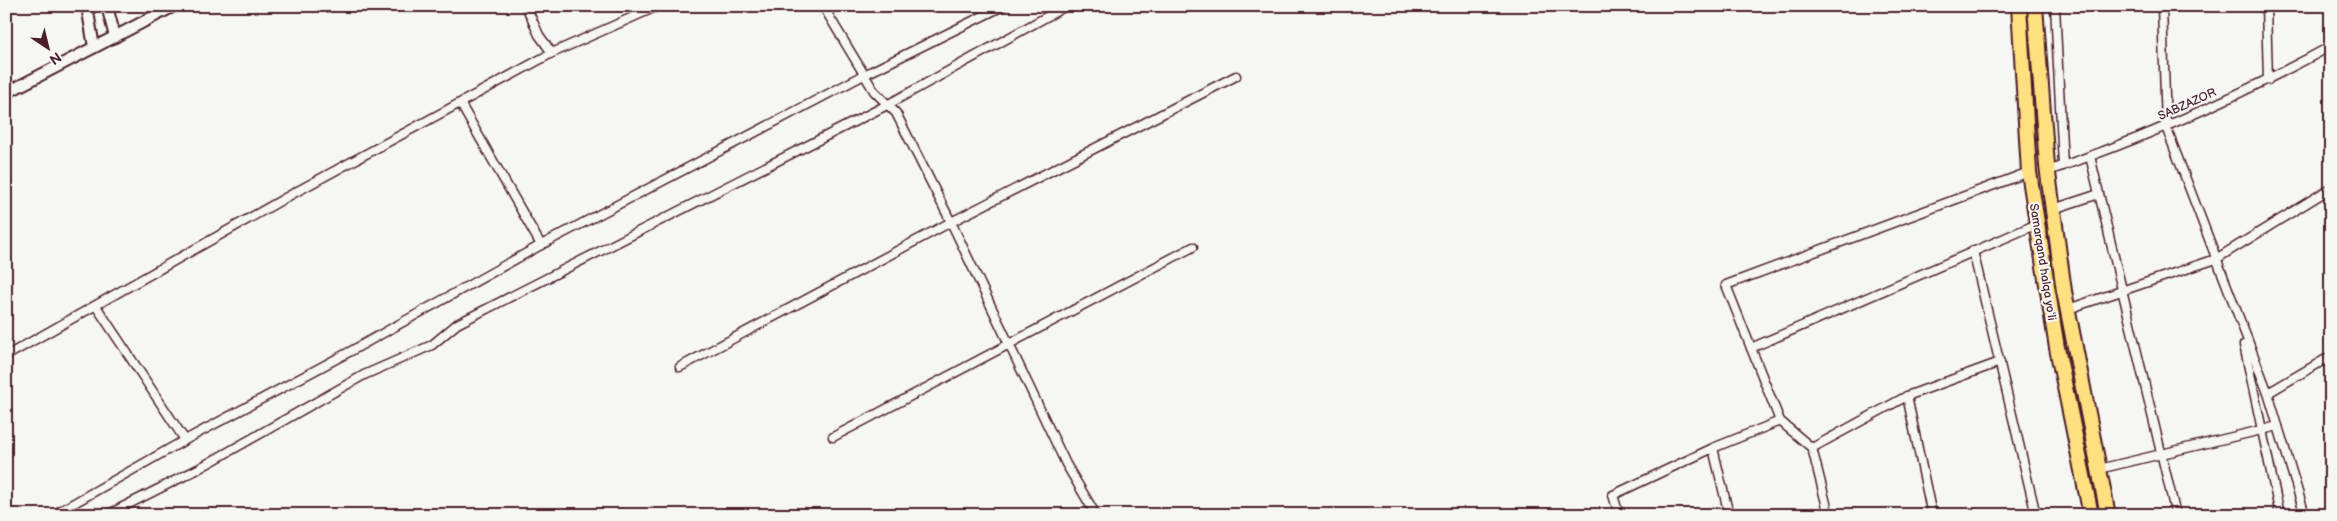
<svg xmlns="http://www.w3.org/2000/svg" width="2337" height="521" font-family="'Balsamiq Sans',sans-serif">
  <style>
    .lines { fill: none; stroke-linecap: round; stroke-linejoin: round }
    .street-casing { stroke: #4a1f2b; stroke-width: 11 }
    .secondary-casing { stroke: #4a1f2b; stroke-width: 14 }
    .highway-casing { stroke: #4a1f2b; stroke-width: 18 }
    .street { stroke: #f6f6f2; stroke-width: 8 }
    .secondary { stroke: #f6f6f2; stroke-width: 10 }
    .highway { stroke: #ffdf80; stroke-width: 14 }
    .labels { text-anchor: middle; stroke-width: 4.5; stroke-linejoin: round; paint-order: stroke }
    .street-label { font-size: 12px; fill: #4a1f2b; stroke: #f6f6f2 }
  </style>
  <rect width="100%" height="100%" fill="#f6f6f2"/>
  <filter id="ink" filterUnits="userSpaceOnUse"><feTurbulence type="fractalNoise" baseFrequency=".02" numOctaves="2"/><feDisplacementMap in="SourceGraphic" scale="10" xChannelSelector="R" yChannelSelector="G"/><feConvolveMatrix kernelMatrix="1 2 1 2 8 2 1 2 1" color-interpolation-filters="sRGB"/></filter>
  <g filter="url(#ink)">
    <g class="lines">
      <defs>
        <g id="street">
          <polyline points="526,6 539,35 552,53"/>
          <polyline points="823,6 874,91 896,113 951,222 1066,464 1096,515"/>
          <polyline points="2055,6 2063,166"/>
          <polyline points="2162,6 2166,127 2268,393 2305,515"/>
          <polyline points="2266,6 2268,80"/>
          <polyline points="460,103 541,245"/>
          <polyline points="2090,156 2176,515"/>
          <path d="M2048,171C2146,138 2240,96 2331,46"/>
          <polyline points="2053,209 2099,194"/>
          <polyline points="1973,251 2036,515"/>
          <polyline points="96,306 185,440"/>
          <polyline points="2068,309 2216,259 2331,188"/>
          <polyline points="2244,345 2280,515"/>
          <polyline points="1751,348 2037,224"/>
          <polyline points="6,356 294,193 552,53 658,6"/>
          <polyline points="680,367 951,222 1236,76"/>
          <polyline points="2268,393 2331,356"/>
          <polyline points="1907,396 1932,515"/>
          <polyline points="1780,421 1812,448 1907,396 2000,362"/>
          <polyline points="833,437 1193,247"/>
          <polyline points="1713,448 1729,515"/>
          <polyline points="1812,448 1829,515"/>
          <polyline points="2099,469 2278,426"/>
          <polyline points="53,515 185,440 351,351 541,245 864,75 1003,6"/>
          <polyline points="107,515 198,469 364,375 432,345 457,324 887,105 1066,6"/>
          <polyline points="1619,515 1613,495 1713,448 1780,421 1726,285 2029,172"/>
        </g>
        <g id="secondary">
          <polyline points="87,6 94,47"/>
          <polyline points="107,6 115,37"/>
          <polyline points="6,93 174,6"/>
        </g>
        <g id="highway">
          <polyline points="2019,6 2029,172 2057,348 2091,515"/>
          <polyline points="2035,6 2047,166 2064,291 2108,515"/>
        </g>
      </defs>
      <use href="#street" class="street-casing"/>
      <use href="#secondary" class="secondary-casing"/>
      <use href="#highway" class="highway-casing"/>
      <use href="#street" class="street"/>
      <use href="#secondary" class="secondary"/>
      <use href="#highway" class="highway"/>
    </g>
  </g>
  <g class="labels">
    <g class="street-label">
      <text transform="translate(2187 104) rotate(-24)" y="4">SABZAZOR</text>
      <text transform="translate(2043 262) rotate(81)" y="4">Samarqand halqa yoʻli</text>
    </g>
  </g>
  <rect width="2337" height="521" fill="none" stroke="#f6f6f2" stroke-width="25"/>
  <rect x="12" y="12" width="2312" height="496" fill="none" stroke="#4a1f2b" stroke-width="2" filter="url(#ink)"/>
  <g transform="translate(48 48) rotate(145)" stroke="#f6f6f2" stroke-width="4" paint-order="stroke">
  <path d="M0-4L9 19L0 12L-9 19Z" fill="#4a1f2b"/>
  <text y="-8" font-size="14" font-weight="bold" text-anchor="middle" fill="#4a1f2b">N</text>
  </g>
</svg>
